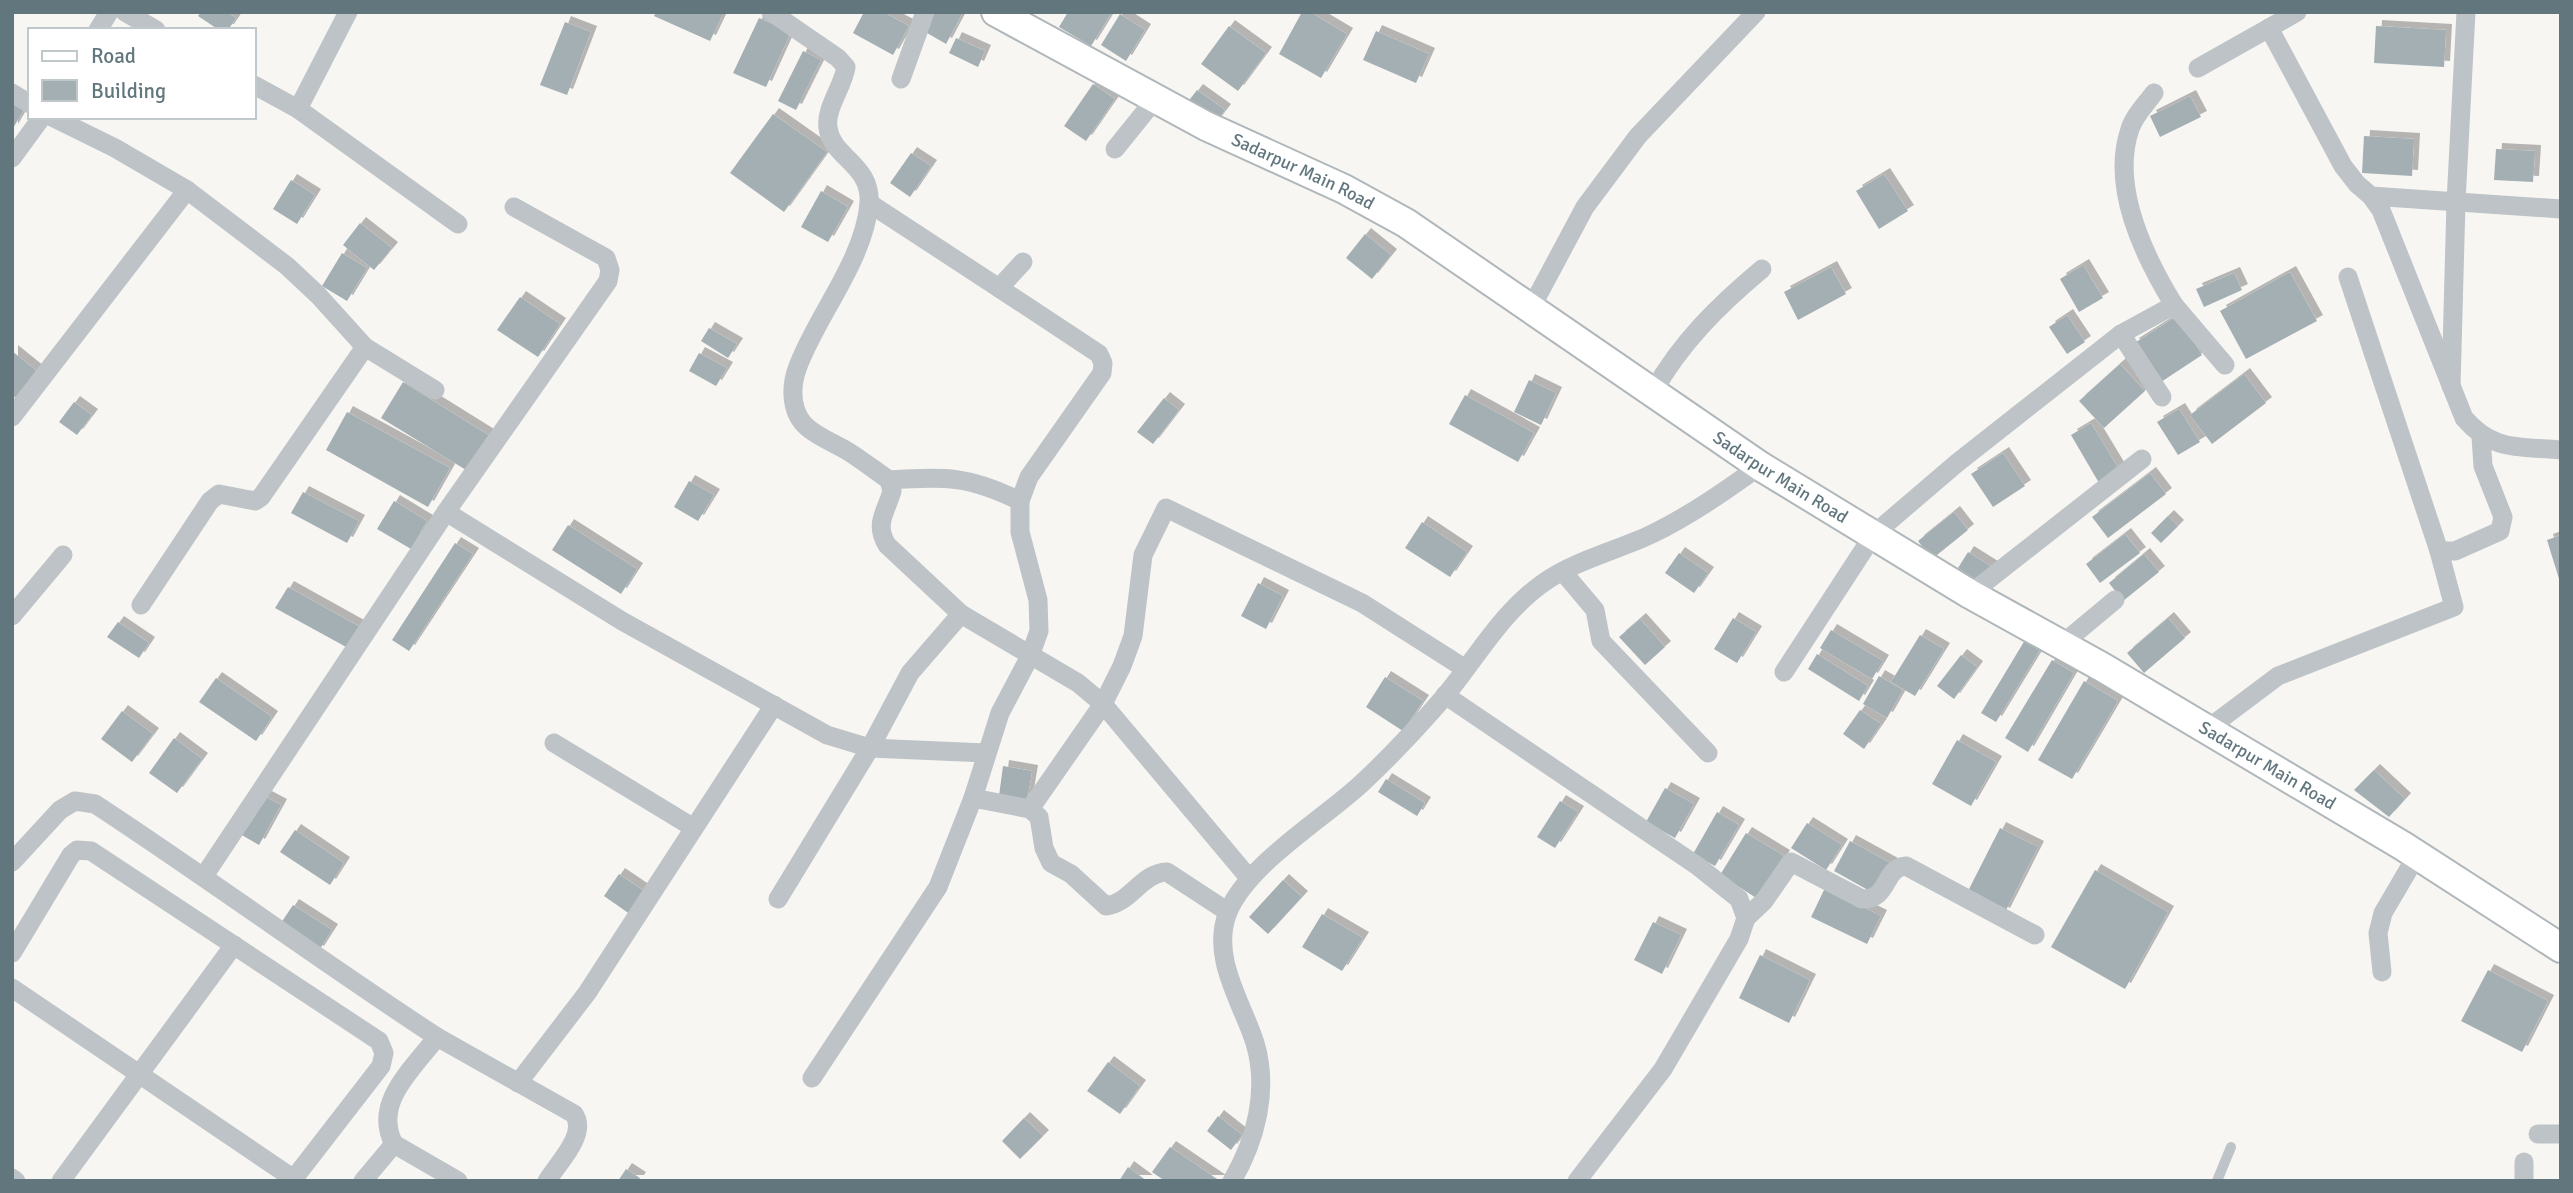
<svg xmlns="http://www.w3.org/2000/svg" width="2573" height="1193" font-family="Signika,sans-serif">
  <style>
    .building { fill: #a4afb3; filter: url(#shadow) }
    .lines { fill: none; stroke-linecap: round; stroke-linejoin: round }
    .secondary-casing { stroke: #b0b7ba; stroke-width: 32 }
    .lane { stroke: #bdc3c6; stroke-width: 10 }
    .street { stroke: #bdc3c6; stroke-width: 19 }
    .secondary { stroke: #fff; stroke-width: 28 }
    .labels { text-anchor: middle; stroke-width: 7; stroke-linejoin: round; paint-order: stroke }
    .street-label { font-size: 18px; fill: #62767e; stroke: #fff }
  </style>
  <defs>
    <filter id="shadow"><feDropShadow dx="6" dy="-6" stdDeviation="0" flood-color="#0004"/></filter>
  </defs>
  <rect width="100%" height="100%" fill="#f7f6f3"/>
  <g class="building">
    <polygon points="201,12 227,12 236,18 228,30 219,30 198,16"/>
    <polygon points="656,12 724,12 710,41 654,16"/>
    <polygon points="864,12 883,12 909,26 893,55 853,33"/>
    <polygon points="931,12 963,12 946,44 922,30"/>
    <polygon points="1068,12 1112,12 1091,46 1059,27"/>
    <polygon points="1302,12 1310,12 1347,34 1321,78 1279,54"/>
    <polygon points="1120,14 1145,30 1126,61 1101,45"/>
    <polygon points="759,18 791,32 766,87 733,73"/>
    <polygon points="565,22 591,32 567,95 540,85"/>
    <polygon points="1229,26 1266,53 1238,91 1201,64"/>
    <polygon points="2376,26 2446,30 2444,67 2374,63"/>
    <polygon points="1376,31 1429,54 1416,83 1363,60"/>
    <polygon points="956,38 985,51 978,67 949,53"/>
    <polygon points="803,51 821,60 796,110 778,101"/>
    <polygon points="1093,84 1115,99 1086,141 1064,126"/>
    <polygon points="1197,90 1225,110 1212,127 1184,107"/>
    <polygon points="2190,96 2201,117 2160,137 2150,116"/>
    <polygon points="12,100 25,108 12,130"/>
    <polygon points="773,114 827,152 784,212 730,173"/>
    <polygon points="2364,136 2414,139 2412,176 2362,173"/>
    <polygon points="2496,149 2535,151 2533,182 2494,180"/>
    <polygon points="911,153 931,166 910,197 890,183"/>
    <polygon points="1884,174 1908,211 1879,229 1856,191"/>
    <polygon points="291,180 315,195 297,224 273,209"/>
    <polygon points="821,191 848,207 828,242 801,227"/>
    <polygon points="360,223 392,248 374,270 343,245"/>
    <polygon points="1365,234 1391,255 1372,279 1346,258"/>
    <polygon points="342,253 367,268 347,301 322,286"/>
    <polygon points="2083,265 2103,298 2079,312 2060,279"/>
    <polygon points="1831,267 1846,294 1798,320 1784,292"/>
    <polygon points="2290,272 2317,321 2246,359 2220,311"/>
    <polygon points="2234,273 2242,290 2204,307 2196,289"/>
    <polygon points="520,297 560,324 538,357 497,330"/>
    <polygon points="2067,315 2085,342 2067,354 2049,327"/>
    <polygon points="2177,316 2202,355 2158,384 2133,344"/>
    <polygon points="709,328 737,344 728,358 701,341"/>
    <polygon points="12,351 38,372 16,398 12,395"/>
    <polygon points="699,353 727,368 716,386 689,371"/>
    <polygon points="2120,364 2145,391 2104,428 2079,401"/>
    <polygon points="2244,374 2266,403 2212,444 2190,415"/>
    <polygon points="1529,380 1556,393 1541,425 1514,412"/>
    <polygon points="403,382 493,438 471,473 381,418"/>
    <polygon points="1465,395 1534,433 1518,462 1449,424"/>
    <polygon points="1164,398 1179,410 1153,444 1137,432"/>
    <polygon points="74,402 92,415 77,435 59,422"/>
    <polygon points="2179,409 2200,442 2178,455 2157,422"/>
    <polygon points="347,412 450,468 428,507 326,450"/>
    <polygon points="2091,423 2120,471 2099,483 2071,435"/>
    <polygon points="2003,453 2025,486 1993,507 1971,474"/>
    <polygon points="2150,473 2166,494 2108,538 2092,517"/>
    <polygon points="689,481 714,495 698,521 674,507"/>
    <polygon points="303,492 359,521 347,543 291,513"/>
    <polygon points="394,501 427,521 411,549 377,529"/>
    <polygon points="1954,512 1968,530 1932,559 1918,541"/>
    <polygon points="2168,516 2178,526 2161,543 2151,533"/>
    <polygon points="1422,522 1467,552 1450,577 1405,548"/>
    <polygon points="568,525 637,569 621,594 552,550"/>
    <polygon points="2125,534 2140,553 2100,583 2086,564"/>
    <polygon points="2561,535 2561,582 2560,582 2547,540"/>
    <polygon points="455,543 473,554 409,651 392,640"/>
    <polygon points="1968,552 1992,567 1981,583 1958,568"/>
    <polygon points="1679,553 1708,573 1694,593 1665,573"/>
    <polygon points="2144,554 2159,572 2123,601 2109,583"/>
    <polygon points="1258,583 1283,596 1266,629 1241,616"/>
    <polygon points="288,587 360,627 348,648 275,608"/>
    <polygon points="1733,618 1756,632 1737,663 1714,649"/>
    <polygon points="2168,618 2185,638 2144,673 2127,653"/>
    <polygon points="1640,619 1665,647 1645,665 1619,637"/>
    <polygon points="118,622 149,643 139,658 107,637"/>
    <polygon points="1831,630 1883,661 1872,679 1820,648"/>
    <polygon points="1920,635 1944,649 1915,696 1891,682"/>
    <polygon points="2025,640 2040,650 1996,722 1981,713"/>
    <polygon points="1817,654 1868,686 1859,701 1808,669"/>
    <polygon points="1961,655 1977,667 1954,699 1937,686"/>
    <polygon points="2052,660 2074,673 2028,752 2005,738"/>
    <polygon points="1879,676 1903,690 1887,718 1863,704"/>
    <polygon points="1385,677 1423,701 1403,731 1366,707"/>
    <polygon points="216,678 272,717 256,741 199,702"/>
    <polygon points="2084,681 2118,701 2072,779 2038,760"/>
    <polygon points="1860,710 1881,724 1864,749 1843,734"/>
    <polygon points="122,711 153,734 132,762 101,739"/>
    <polygon points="174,738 202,759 177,793 149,773"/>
    <polygon points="1957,740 1996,762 1971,806 1932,784"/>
    <polygon points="1003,766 1032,771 1027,801 999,796"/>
    <polygon points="2374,770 2405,799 2389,817 2354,790"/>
    <polygon points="1386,779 1425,803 1417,816 1378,792"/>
    <polygon points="1665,788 1694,804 1675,838 1646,822"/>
    <polygon points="262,795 281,805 259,845 240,834"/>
    <polygon points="1560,801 1578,812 1555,848 1537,837"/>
    <polygon points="1717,812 1739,825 1715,866 1693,854"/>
    <polygon points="1807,823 1842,845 1826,870 1791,848"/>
    <polygon points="2000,828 2038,847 2004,914 1966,895"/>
    <polygon points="295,830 344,863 330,885 280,852"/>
    <polygon points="1746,833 1784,856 1758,899 1720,875"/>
    <polygon points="1850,841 1892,864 1875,894 1834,871"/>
    <polygon points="2095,870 2168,912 2125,989 2051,947"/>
    <polygon points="619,874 650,895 634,917 604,896"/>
    <polygon points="1283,880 1302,897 1268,934 1249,917"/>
    <polygon points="1825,888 1881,916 1867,944 1811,917"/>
    <polygon points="293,905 332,930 318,952 279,926"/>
    <polygon points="1322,914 1363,938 1342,971 1302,947"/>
    <polygon points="1653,922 1681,935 1662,974 1634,960"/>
    <polygon points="1760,955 1810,980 1789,1023 1739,998"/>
    <polygon points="2488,970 2548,1001 2522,1052 2461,1021"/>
    <polygon points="1108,1062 1140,1086 1120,1114 1087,1091"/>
    <polygon points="1218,1116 1242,1135 1231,1150 1207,1131"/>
    <polygon points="1024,1118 1043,1136 1020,1159 1002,1141"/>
    <polygon points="1170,1147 1220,1181 1165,1181 1152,1172"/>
    <polygon points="1128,1167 1147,1181 1119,1181"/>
    <polygon points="626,1169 640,1178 638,1181 618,1181"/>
  </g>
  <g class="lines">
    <defs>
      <g id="secondary">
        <path id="s1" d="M996,12L1206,126L1344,189L1406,223L1760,466L1970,594L2102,667L2403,846L2561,948"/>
      </g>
    </defs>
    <use href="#secondary" class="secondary-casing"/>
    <polyline class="lane" points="2217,1181 2231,1147"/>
    <g class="street">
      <polyline points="125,12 156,30"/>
      <path d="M771,12L838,58L846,67C843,87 825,108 828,128C832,158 872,164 869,204C864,261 815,318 797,369C790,389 791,414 808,428C820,438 836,444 849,452C863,461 876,471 889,480L892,491C886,512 874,524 887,545L961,614L1078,683L1103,704L1249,878"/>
      <polyline points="2297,12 2269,28 2343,166 2357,184 2371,196 2561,209"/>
      <polyline points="98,30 109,12"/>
      <polyline points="2198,68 2269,28"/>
      <polyline points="901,79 925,12"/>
      <polyline points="254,85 298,109 458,224"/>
      <polyline points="12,93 30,104"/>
      <path d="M2154,93C2146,104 2134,116 2130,129C2110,187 2144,256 2174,305"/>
      <polyline points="298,109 348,12"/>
      <polyline points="52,117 115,148 187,190 287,266 318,295 365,347 435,390"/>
      <polyline points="1115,149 1157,97"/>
      <polyline points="12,158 42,117"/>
      <path d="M2371,196L2381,210L2464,418C2493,452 2519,446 2561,450"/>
      <polyline points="869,203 999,288 1023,262"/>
      <polyline points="2348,277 2439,551 2455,551 2500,531 2503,517 2483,466 2481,437"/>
      <polyline points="1531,308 1585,207 1638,136 1756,12"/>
      <polyline points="2121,334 2162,397"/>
      <polyline points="2451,386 2456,202 2466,12"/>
      <path d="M1653,392C1681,342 1719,305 1762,269"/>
      <polyline points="12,417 187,190"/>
      <path d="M889,480C945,476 969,476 1020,501"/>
      <polyline points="446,512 622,621 827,735 870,748 986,753"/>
      <polyline points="1563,572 1595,610 1601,641 1708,753"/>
      <polyline points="1970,594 2142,459"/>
      <polyline points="141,605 210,501 219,494 255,501 261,497 365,347"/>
      <polyline points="12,616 63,555"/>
      <polyline points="2061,645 2115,600"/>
      <polyline points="1784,672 1874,534 1957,463 2121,334 2174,305 2225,365"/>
      <polyline points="1445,695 1699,867 1739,899 1746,918 1739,939 1663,1069 1577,1181"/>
      <polyline points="2206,730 2278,676 2454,607 2439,551"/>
      <polyline points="554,743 694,828"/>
      <path d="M973,798L1030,809L1039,817L1044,848L1051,863L1071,874L1106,906C1131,903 1141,873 1167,872L1228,912"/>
      <polyline points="1030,809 1103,704 1122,666 1133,636 1143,555 1166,508 1362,603 1464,668"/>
      <path d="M12,862L60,810L75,801L95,804C211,880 322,962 437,1037C413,1069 372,1103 394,1144L363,1181"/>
      <polyline points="204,876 446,512 608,281 610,270 606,258 514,207"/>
      <polyline points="778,899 870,748 910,673 961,614"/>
      <path d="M1746,918L1764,901L1791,862L1862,899C1890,900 1883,867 1906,866L2035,935"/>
      <polyline points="12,953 71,855 77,850 91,851 379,1041 384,1053 381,1066 292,1181"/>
      <polyline points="2382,972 2378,933 2383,913 2417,855"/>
      <polyline points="12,988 294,1179"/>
      <path d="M437,1037L574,1114C588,1134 558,1163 547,1181"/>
      <polyline points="812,1078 938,887 973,798 1000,713 1030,656 1039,631 1038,600 1020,532 1020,501 1029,477 1102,373 1103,363 1099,354 999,288"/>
      <polyline points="518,1083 587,993 774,705"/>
      <polyline points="2538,1134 2561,1134"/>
      <polyline points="394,1144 458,1181"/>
      <polyline points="12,1178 16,1181"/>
      <polyline points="61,1181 234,945"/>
      <path d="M1232,1181C1256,1140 1269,1090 1255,1043C1242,1002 1210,957 1228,912C1248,864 1322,820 1361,784C1390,757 1419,726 1445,696C1478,656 1502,611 1546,581C1577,560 1618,550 1652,534C1691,515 1725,491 1760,466"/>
      <polyline points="2524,1181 2524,1162"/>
    </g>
    <use href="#secondary" class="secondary"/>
  </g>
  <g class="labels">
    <g class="street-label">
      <text dy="6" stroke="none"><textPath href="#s1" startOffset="346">Sadarpur Main Road</textPath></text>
      <text dy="6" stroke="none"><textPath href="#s1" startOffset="914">Sadarpur Main Road</textPath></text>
      <text dy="6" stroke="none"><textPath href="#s1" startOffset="1480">Sadarpur Main Road</textPath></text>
    </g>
  </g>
  <rect width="2573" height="1193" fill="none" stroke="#62767e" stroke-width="28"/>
  <rect x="28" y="28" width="228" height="91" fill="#ffffff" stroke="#c0c8cb" stroke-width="2"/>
  <rect x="42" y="51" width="35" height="10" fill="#ffffff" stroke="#c0c8cb" stroke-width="2"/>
  <text x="91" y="63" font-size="21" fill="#62767e">Road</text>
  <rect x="42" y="80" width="35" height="21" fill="#a4afb3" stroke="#c0c8cb" stroke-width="2"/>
  <text x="91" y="98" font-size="21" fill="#62767e">Building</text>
</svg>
